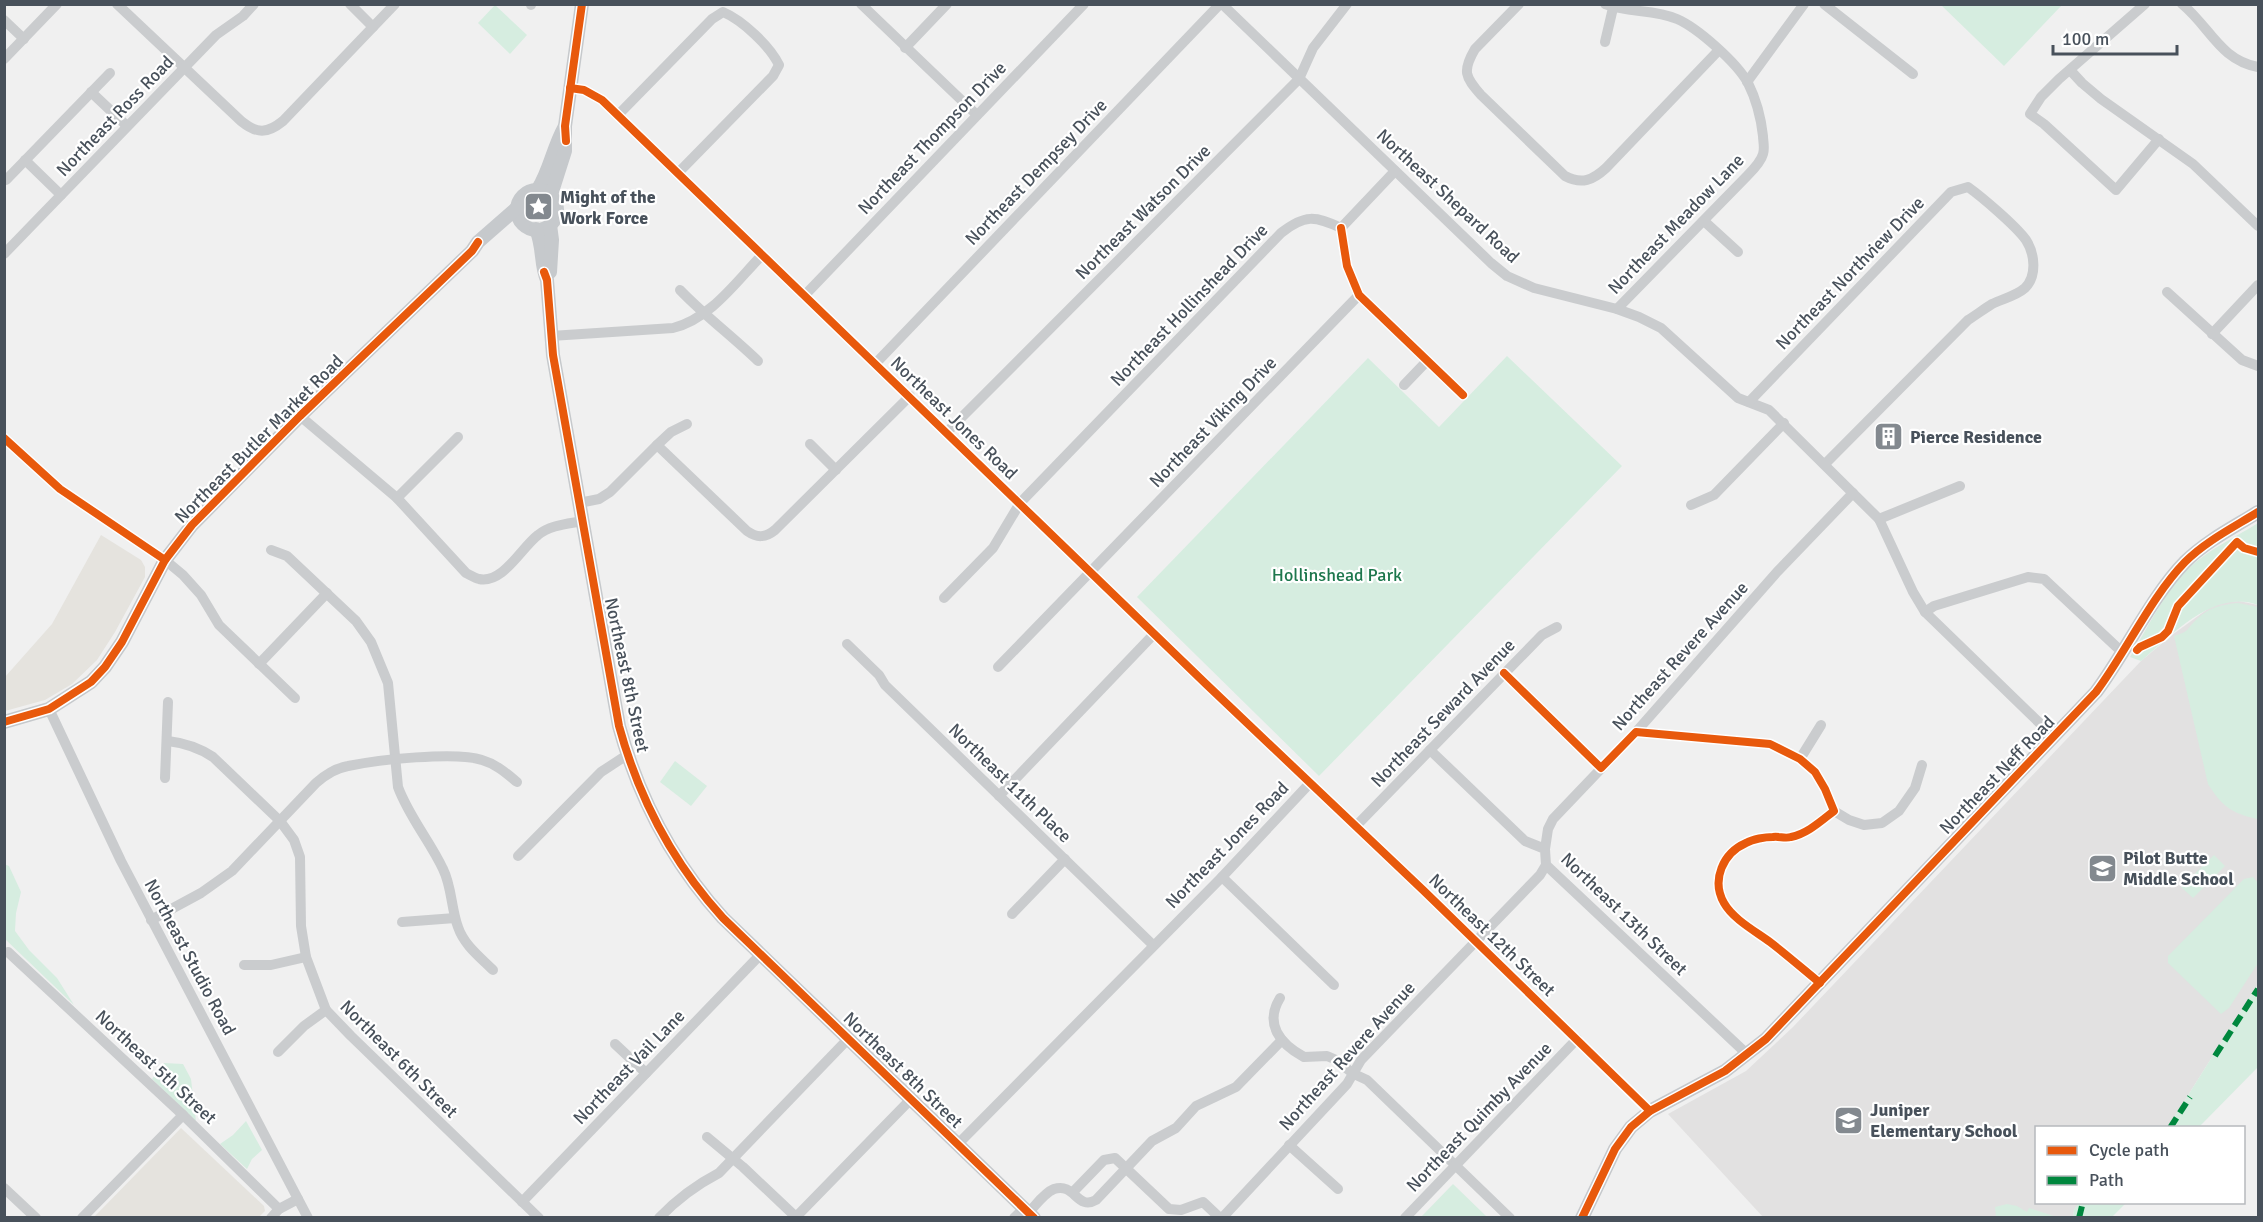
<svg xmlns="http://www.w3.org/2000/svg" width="2263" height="1222" font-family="Signika,sans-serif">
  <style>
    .commercial { fill: #e5e3de }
    .education { fill: #e2e1e1 }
    .green { fill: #d6ede0 }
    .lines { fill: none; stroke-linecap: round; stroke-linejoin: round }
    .minor { stroke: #caccce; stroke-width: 10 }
    .major { stroke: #c6c9cc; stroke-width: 14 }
    .quiet { stroke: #00873e; stroke-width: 6; stroke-dasharray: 12 6; stroke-linecap: butt }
    .cycleway-casing { stroke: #fff; stroke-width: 11 }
    .cycleway { stroke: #e8590c; stroke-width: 8 }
    .labels { text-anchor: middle; stroke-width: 4.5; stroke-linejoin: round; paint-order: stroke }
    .street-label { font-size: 18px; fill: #48515b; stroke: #fff }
    .poi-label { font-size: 18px; font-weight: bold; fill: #48515b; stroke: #fff; text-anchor: start }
    .park-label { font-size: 18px; fill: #1e774d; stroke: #fff }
  </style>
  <rect width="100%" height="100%" fill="#f0f0f0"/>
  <g class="commercial">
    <polygon points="101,535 141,560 145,567 145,577 115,632 97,660 72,684 45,700 5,711 5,677 52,624"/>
    <polygon points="181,1128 264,1206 265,1211 259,1217 94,1217"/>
  </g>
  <polygon class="education" points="2239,601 2258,605 2258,984 2168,1127 2036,1128 2036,1202 2079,1203 2074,1210 2073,1217 1763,1217 1668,1114 1746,1071 1793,1027 2141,661 2172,635 2209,608 2224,602"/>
  <g class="green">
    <polygon points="495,5 527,35 510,54 478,23"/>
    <polygon points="1941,5 2062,5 2004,66"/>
    <polygon points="1507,356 1622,466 1319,776 1137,597 1368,358 1439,427"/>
    <path d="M2258,523V605C2215,588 2171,635 2141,661L2130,657C2147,629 2165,591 2189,568C2209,549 2236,537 2258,523Z"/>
    <path d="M2238,603L2258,607V819H2257C2231,813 2222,806 2208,784L2174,636C2191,631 2185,630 2197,619C2208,608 2223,604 2238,603Z"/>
    <polygon points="675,761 707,786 691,806 660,782"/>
    <polygon points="2214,855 2225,866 2193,898 2181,887"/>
    <polygon points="4,864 9,866 21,892 16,913 15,931 29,950 57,978 74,1005 5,939"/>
    <polygon points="2253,877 2258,883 2258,963 2229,1008 2221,1014 2168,963 2168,956 2244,879"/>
    <polygon points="2258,984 2258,1067 2199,1127 2168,1127"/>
    <polygon points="164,1063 183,1064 191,1079 196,1121 152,1079"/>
    <polygon points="246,1121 262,1150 252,1159 247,1169 220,1144 233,1135"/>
    <polygon points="1453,1184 1487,1217 1421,1217"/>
    <polygon points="2079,1202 2126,1202 2126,1203 2112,1217 2073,1217 2074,1210"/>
    <polygon points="2007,1204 2017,1206 2027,1212 2029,1208 2057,1217 1996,1217 1995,1207"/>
  </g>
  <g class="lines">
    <g class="minor">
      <path d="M117,4L241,121C257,134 267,134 283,121L395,4"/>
      <polyline points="350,4 373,27"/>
      <polyline points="861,4 977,115"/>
      <polyline points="1222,4 1491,263 1507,276 1534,288 1617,309 1639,317 1661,328 1738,398 1769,410 1879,519 1913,592 1925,612 2054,737"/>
      <path d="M1519,4L1475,49C1462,71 1465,77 1481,95L1565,176C1582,185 1593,180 1606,168L1718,51"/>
      <path d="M1605,4C1628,13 1654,9 1677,19C1698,28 1737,63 1748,83C1756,99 1761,118 1763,136C1763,141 1765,148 1763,154C1761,162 1753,170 1747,176L1617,309"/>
      <polyline points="1824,4 1913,74"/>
      <polyline points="2145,4 2059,79 2041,97 2030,114 2044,124 2116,190 2159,139"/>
      <path d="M2182,4C2210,27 2220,60 2258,67"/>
      <polyline points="531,5 531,4"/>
      <polyline points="4,20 24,39"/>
      <polyline points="1605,42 1613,8"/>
      <polyline points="905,48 947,4"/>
      <polyline points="4,59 57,4"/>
      <polyline points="2070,70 2082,83 2101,99 2193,164 2258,226"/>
      <polyline points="1747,82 1804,4"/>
      <polyline points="570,88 584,90 602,100 1206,684 1424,891 1650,1111"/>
      <polyline points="91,92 127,126"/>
      <path d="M618,115L712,19L723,12C742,20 770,46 779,65L773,76L678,173"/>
      <polyline points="25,160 61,195"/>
      <polyline points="6,180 110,73"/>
      <polyline points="1704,221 1738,252"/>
      <polyline points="1341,228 1347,266 1359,295 1463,395"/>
      <polyline points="4,254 216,35 243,16 254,4"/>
      <path d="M680,290C705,316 732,336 758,361"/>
      <polyline points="2167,292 2242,360 2258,366"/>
      <polyline points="804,296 1084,4"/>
      <polyline points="2212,334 2258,285"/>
      <path d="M551,336L673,328C710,319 736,282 762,255"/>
      <polyline points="876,363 1220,4"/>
      <polyline points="1404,385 1427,361"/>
      <path d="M1749,402L1951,192L1968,187C1982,197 2016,226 2026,240C2035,254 2037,276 2025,288C2016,296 2002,299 1992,304C1984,309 1976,315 1968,320L1825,464"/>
      <path d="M300,416L397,498L466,573C470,575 475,578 479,579C503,584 521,548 538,535C550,525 567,524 583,521"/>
      <polyline points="947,432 1299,79 1313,48 1347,4"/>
      <polyline points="4,438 60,489 165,560 183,575 201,595 219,625 295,698"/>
      <polyline points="810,444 836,470"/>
      <polyline points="657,445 671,432 687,424"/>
      <polyline points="397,498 458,437"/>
      <path d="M579,503L599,499L610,492L657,445L747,531C757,538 765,538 775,530L910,396"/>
      <polyline points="1691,505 1714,495 1784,423"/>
      <polyline points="1879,519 1960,486"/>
      <path d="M271,550L287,556L356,621L371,642L388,683L398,787C409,817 430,841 443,869C452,887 451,908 458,927C464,945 480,957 493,970"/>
      <path d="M944,598L993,548L1020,503L1281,233C1305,214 1315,216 1341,228L1395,171"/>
      <polyline points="1925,612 1934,606 2028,577 2044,579 2123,653"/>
      <polyline points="847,644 879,675 885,685 1153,945"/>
      <polyline points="259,664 327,593"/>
      <polyline points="998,667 1359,295"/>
      <polyline points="1504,673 1601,768"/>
      <polyline points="49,709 121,861 308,1218"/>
      <polyline points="1636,732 1770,744 1800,759 1815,772 1825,789 1834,811 1849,820 1864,825 1882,823 1899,811 1915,788 1922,765"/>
      <path d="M168,741C185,743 198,747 213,757L280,821L294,840L300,857L301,926L306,957L326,1010L351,1036L539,1218"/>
      <polyline points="1430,750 1525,841 1545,849 1546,865 1748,1055"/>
      <polyline points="1800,759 1821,725"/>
      <polyline points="165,778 168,702"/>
      <polyline points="999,796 1154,634"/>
      <polyline points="1356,826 1542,635 1557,627"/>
      <polyline points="1545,849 1548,829 1553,819 1636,732 1777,572 1853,493"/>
      <polyline points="518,856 601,772 627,755"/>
      <polyline points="1222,877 1334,985"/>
      <polyline points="1012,914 1065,859"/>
      <path d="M151,920L201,893L232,871L316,783C325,775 336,768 348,766C377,760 456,751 482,760C496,764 506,773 517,782"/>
      <polyline points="402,922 455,918"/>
      <polyline points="8,952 183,1115 279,1209"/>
      <polyline points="244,965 271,965 306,957"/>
      <path d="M1820,983C1803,969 1787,955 1770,942C1755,931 1733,919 1724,903C1711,880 1723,853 1746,843C1753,839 1765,837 1773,837C1779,836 1785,839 1791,837C1807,834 1821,821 1834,811"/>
      <path d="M1280,998C1264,1024 1280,1044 1304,1057L1327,1056L1334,1059L1354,1074L1367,1080L1510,1218"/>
      <polyline points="615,1044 646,1073"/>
      <polyline points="278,1052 304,1026 326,1010"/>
      <polyline points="707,1137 743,1167 797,1218"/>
      <polyline points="958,1144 1222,877 1310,783"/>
      <polyline points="1289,1145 1338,1189"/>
      <polyline points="4,1188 36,1218"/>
      <polyline points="1073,1192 1104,1160 1115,1158 1169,1209 1181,1210 1203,1202 1220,1218"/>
      <polyline points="522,1202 760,955"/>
      <path d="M1029,1212C1036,1205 1044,1193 1054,1189C1075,1182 1077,1211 1096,1200L1152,1141L1176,1128L1196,1106L1236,1087L1282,1040"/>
      <polyline points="82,1218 183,1115"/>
      <polyline points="271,1218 279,1209 298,1199"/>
      <path d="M659,1218C678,1198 696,1185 719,1173L848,1039"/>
      <polyline points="795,1218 911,1099"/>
      <polyline points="1014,1218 1024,1208"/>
      <polyline points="1222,1218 1347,1084 1361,1060 1540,875 1546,865"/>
      <polyline points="1405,1218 1577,1039"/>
    </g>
    <g class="major">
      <path d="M538,189C550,170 553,148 564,128"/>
      <circle cx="537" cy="210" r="20"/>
      <polyline points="551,195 565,151 565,126 582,4"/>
      <path d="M536,229C544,248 540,263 547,280L553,355L619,726C639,799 672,862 723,918L1034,1218"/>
      <polyline points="550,272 552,240 550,225"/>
      <polyline points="4,722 49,709 91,682 105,667 122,642 165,560 192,525 300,416 472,251 478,242 518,207"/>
      <path d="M1582,1218L1615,1149L1631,1127L1650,1111L1725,1071L1766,1039L2096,692C2126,652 2151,597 2185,562C2206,541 2234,527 2258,512"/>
    </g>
    <g class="quiet">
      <polyline points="2215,1056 2258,989"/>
      <polyline points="2170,1128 2190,1097"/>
      <polyline points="2079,1218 2082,1206 2086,1202"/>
    </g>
    <defs>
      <g id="cycleway">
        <polyline points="570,88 584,90 602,100 1206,684 1424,891 1650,1111"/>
        <polyline points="566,141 565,126 582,4"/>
        <polyline points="1341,228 1347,266 1359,295 1463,395"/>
        <path d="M544,272L547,280L553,355L619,726C639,799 672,862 723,918L1034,1218"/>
        <polyline points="4,438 60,489 165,560"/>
        <polyline points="2137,650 2140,647 2162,637 2168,631 2178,606 2237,542 2244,548 2258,552"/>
        <path d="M1504,673L1601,768L1636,732L1770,744L1800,759L1815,772L1825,789L1834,811C1821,821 1807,834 1791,837C1785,839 1779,836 1773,837C1765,837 1753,839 1746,843C1723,853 1711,880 1724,903C1733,919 1755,931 1770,942C1787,955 1803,969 1820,983"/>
        <polyline points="4,722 49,709 91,682 105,667 122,642 165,560 192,525 300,416 472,251 478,242"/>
        <path d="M1582,1218L1615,1149L1631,1127L1650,1111L1725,1071L1766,1039L2096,692C2126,652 2151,597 2185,562C2206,541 2234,527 2258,512"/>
      </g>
    </defs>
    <use href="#cycleway" class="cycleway-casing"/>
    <use href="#cycleway" class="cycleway"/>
  </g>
  <defs>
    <symbol id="sight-square" viewBox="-11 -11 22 22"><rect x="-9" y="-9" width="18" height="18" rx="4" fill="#83898f" stroke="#fff"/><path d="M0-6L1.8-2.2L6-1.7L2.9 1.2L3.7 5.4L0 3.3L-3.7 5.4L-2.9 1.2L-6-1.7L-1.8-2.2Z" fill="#fff"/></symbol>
    <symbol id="building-square" viewBox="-11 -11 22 22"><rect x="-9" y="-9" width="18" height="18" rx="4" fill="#83898f" stroke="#fff"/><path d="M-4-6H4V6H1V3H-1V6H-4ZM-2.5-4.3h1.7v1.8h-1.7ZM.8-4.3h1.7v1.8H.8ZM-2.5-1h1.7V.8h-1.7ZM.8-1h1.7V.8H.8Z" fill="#fff"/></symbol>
    <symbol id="school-square" viewBox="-11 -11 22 22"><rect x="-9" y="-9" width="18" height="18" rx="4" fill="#83898f" stroke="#fff"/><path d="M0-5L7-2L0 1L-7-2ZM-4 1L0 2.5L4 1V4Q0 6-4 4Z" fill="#fff"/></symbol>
  </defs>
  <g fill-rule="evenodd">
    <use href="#sight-square" x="522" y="190" width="33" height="33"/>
    <use href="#building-square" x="1872" y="420" width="33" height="33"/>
    <use href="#school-square" x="2086" y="852" width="33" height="33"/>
    <use href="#school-square" x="1832" y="1104" width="33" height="33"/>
  </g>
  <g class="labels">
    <g class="street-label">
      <text transform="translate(115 116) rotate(-46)" y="6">Northeast Ross Road</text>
      <text transform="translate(932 138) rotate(-46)" y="6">Northeast Thompson Drive</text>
      <text transform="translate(1036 172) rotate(-46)" y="6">Northeast Dempsey Drive</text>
      <text transform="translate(1448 196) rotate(43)" y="6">Northeast Shepard Road</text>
      <text transform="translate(1143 212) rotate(-45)" y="6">Northeast Watson Drive</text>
      <text transform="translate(1676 224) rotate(-46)" y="6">Northeast Meadow Lane</text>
      <text transform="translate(1850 273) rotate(-46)" y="6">Northeast Northview Drive</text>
      <text transform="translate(1189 305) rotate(-46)" y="6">Northeast Hollinshead Drive</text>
      <text transform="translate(954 418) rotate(44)" y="6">Northeast Jones Road</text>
      <text transform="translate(1213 422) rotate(-46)" y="6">Northeast Viking Drive</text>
      <text transform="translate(259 439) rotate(-45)" y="6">Northeast Butler Market Road</text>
      <text transform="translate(1680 656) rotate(-48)" y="6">Northeast Revere Avenue</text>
      <text transform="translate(627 675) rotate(78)" y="6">Northeast 8th Street</text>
      <text transform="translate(1443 713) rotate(-46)" y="6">Northeast Seward Avenue</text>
      <text transform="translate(1997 775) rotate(-46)" y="6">Northeast Neff Road</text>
      <text transform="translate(1010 783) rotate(44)" y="6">Northeast 11th Place</text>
      <text transform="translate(1227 845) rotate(-46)" y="6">Northeast Jones Road</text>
      <text transform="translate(1624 914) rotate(44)" y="6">Northeast 13th Street</text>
      <text transform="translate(1492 935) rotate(44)" y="6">Northeast 12th Street</text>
      <text transform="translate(190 957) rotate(62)" y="6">Northeast Studio Road</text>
      <text transform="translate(1347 1056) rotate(-48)" y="6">Northeast Revere Avenue</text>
      <text transform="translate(399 1059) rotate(45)" y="6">Northeast 6th Street</text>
      <text transform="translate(156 1067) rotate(43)" y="6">Northeast 5th Street</text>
      <text transform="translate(629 1067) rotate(-46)" y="6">Northeast Vail Lane</text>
      <text transform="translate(903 1070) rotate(44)" y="6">Northeast 8th Street</text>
      <text transform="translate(1479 1117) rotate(-46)" y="6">Northeast Quimby Avenue</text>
    </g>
    <g class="poi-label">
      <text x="560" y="203">Might of the<tspan x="560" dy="21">Work Force</tspan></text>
      <text x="1910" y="443">Pierce Residence</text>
      <text x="2123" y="864">Pilot Butte<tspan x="2123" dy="21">Middle School</tspan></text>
      <text x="1870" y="1116">Juniper<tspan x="1870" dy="21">Elementary School</tspan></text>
    </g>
    <g class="park-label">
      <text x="1337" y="581">Hollinshead Park</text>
    </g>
  </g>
  <rect width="2263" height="1222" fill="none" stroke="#48515b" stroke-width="12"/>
  <rect x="2035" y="1126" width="210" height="78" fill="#ffffff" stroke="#b6b9bd" stroke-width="1.5"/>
  <rect x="2047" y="1146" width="30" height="9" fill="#e8590c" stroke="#b6b9bd" stroke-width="1.5"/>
  <text x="2089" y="1156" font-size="18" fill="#48515b">Cycle path</text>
  <rect x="2047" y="1176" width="30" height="9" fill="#00873e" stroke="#b6b9bd" stroke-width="1.5"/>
  <text x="2089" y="1186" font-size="18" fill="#48515b">Path</text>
  <path d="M2053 45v9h124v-9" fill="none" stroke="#48515b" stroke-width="3"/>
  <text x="2062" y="45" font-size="18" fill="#48515b" stroke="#ffffff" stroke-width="4.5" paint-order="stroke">100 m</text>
</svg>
